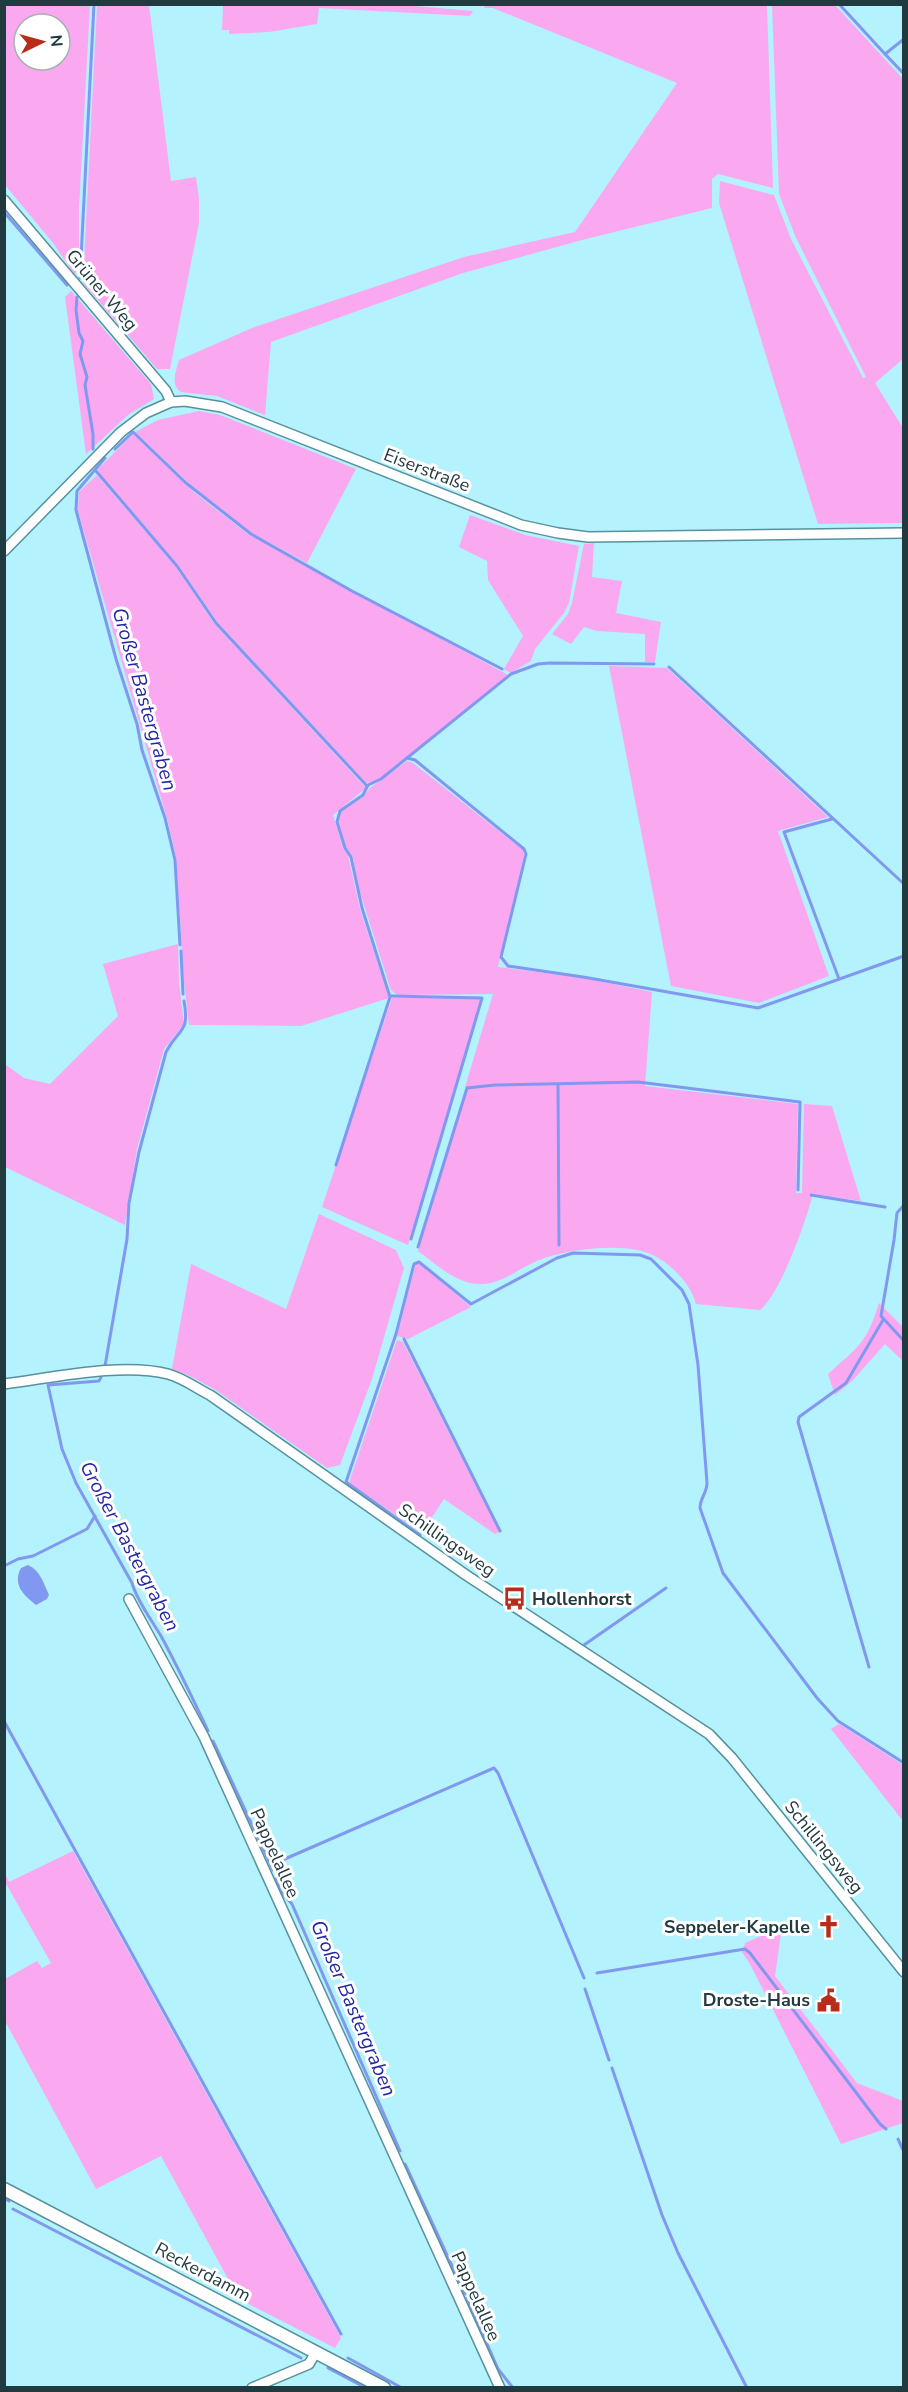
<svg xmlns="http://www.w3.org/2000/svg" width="908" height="2392" font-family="'Nunito Sans',sans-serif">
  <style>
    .green { fill: #faa9f0; fill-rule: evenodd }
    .water { fill: #8198f0 }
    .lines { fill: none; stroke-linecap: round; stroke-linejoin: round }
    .stream { stroke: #8198f0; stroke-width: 3 }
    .minor-casing { stroke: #56929d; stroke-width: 12 }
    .tertiary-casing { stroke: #56929d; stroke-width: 15 }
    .minor { stroke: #fff; stroke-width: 9 }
    .tertiary { stroke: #fff; stroke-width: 12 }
    .labels { text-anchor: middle; stroke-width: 6; stroke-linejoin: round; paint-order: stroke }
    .street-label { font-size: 18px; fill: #213a3f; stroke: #fff }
    .poi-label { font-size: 18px; font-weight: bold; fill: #213a3f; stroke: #fff; text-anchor: end }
    .water-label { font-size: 20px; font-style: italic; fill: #2427a5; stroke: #fff }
  </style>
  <rect width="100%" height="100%" fill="#b4f2fe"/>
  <g class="green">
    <polygon points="391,4 473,11 470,16 319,8 317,24 269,32 229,34 229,30 222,30 223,5"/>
    <path d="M4,5H90L79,209V259L75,275L53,243L5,185ZM24,24H60V60H24Z"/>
    <polygon points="97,5 149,5 171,181 196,177 199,199 199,223 170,369 157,369 83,283"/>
    <path d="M485,5H767L773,188L718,174L712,179V208L582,240L463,273L271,342L265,415L217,396L181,392C170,385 176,371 179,360L252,328L464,257L575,232L677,83L493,8H484Z"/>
    <polygon points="772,5 835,5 903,79 903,359 875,383 903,428 903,523 818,524 719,203 720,181 774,195 791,239 863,378 866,377 796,238 779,194"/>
    <polygon points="71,291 151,384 154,399 128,415 86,454 65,297"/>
    <polygon points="199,411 220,415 356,469 307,563 250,532 197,491 135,432 158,420"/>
    <polygon points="133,434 195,493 248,534 508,675 381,778 373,782 366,783 218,623 178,565 99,473 98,469"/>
    <polygon points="97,475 176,567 214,623 366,788 333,815 343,848 348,855 360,909 389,998 301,1026 189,1025 184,981 176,857 168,822 78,511 79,492"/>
    <polygon points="470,515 525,535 579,546 569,603 564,613 535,649 531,661 511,673 504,669 523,636 488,580 487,561 459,547"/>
    <polygon points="594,543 592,577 622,581 616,613 661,622 655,662 645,662 645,634 597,631 584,627 571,644 552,634 568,614 572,603 584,544"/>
    <polygon points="609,666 667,668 828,817 778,831 829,976 759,1003 671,986"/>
    <path d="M407,761L413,763L523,850L524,855L498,967L583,978L652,992L645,1086L798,1104L796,1193H802L804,1104L832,1106L861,1201L813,1194C806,1221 781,1293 760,1310L696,1304C690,1281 665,1257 642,1251C613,1244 565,1249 537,1261C517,1269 501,1285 478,1284C455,1283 436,1264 418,1251L467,1091L465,1087L493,994L397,995L391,990L358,886L353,857L346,847L338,820L341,812L363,797L370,788Z"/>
    <polygon points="178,944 179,982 184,1024 164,1049 137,1149 125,1225 5,1167 5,1064 24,1078 50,1084 118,1016 103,964"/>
    <polygon points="479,997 481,1000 408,1245 322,1207 392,998"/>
    <polygon points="319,1214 396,1250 404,1268 372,1379 340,1465 327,1468 214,1389 188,1375 172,1369 191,1264 286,1309"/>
    <polygon points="416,1263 419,1263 471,1307 408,1339 397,1336"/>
    <path d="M879,1303L903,1327V1361L885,1344L853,1380L835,1395L828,1374C858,1347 867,1343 879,1303Z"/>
    <polygon points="397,1340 403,1342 499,1532 495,1534 444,1499 422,1533 349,1483"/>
    <polygon points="839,1724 903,1765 903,1821 831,1729"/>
    <polygon points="73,1851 341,2338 335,2348 239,2299 161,2156 96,2189 5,2021 5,1979 37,1961 42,1968 51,1963 5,1882 5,1873 9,1882"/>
    <polygon points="782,1927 775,1976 857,2083 903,2101 903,2123 841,2144 750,1964 742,1952 745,1943"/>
  </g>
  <path class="water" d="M28,1565C40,1570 44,1584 49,1595L47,1599L36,1605C24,1595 12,1585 21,1568Z"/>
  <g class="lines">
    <g class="stream">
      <polyline points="839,4 885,54"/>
      <polyline points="904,39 885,54 904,74"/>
      <polyline points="4,212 67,285"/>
      <polyline points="80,278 94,4"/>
      <polyline points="77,297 76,310 79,333 83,341 80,354 87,377 85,385 93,434 93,449"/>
      <polyline points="115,449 133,432 186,483 251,534 352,591 502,669"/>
      <polyline points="105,458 77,491 76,510 116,659 137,724 142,750 165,818 175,860 180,945"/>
      <polyline points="96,471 177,566 216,623 367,786"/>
      <polyline points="669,667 904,884"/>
      <polyline points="407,758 415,760 524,849 526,854 501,957 508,966 583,977 758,1008 904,956"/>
      <polyline points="832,819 784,832 839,979"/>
      <polyline points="181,951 183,994"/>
      <polyline points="391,996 482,998 411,1239"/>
      <polyline points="558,1084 559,1245"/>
      <polyline points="336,1165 390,997 362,908 351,857 345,848 337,822 340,811 363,795 368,785 381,779 511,674 538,664 550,663 654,664"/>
      <polyline points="811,1195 885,1207"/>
      <polyline points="904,1205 897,1213 894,1240 881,1316 904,1341"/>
      <polyline points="418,1247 467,1088 495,1085 638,1082 800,1102 798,1190"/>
      <polyline points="404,1339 500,1531"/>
      <path d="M105,1366L127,1239L129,1203L139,1152L166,1052C179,1027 190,1034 184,1001"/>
      <path d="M101,1377L99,1381L48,1385L62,1449L76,1483L132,1583C137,1601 151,1619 161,1636C178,1667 193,1699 208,1731"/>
      <path d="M420,1535L346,1482L396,1334L414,1264L419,1262L471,1304L557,1258L573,1253L640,1255L651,1259L682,1290L689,1304L698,1365L707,1483C707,1493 700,1498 700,1508L723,1573L817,1698L838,1721L904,1763"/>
      <polyline points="4,1566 18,1559 33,1556 87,1529 95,1516"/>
      <polyline points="584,1645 666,1588"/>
      <polyline points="869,1667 798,1422 799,1417 846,1383 883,1320"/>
      <polyline points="4,1721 341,2334"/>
      <polyline points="213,1741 273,1870"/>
      <polyline points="271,1865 494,1768 498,1773 584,1978"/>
      <polyline points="276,1879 281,1892 292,1904 400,2151"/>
      <polyline points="597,1973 745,1949 750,1953 880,2124 886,2129"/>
      <polyline points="585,1989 609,2060"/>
      <polyline points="612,2068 662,2215 678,2253 747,2388"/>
      <polyline points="898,2139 904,2152"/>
      <polyline points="405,2164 465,2294"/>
      <polyline points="4,2198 9,2201"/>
      <polyline points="13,2209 301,2358"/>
      <polyline points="467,2298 498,2369 513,2388"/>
      <polyline points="348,2358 402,2388"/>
      <polyline points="328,2368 366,2388"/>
    </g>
    <defs>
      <g id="minor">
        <polyline points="4,200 166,391 171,402"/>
        <polyline points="4,551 121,432 146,413 171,402 185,401 222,407 521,525 558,533 588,537 904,533"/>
        <path d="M4,1384C52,1378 122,1362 168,1374C183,1378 196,1388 210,1395L466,1575L709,1734L732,1758L904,1972"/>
        <polyline points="129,1599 204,1737 500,2388"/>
        <polyline points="252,2388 309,2364 316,2352"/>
      </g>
      <polyline id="tertiary" points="4,2189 384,2388"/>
    </defs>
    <use href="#minor" class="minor-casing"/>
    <use href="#tertiary" class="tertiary-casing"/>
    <use href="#minor" class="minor"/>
    <use href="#tertiary" class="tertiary"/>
  </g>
  <defs>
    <symbol id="bus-bare" viewBox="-9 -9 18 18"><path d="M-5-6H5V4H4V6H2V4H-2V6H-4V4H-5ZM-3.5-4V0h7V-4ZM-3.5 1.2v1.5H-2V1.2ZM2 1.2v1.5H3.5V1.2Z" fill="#b82c19" stroke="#fff" stroke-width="2.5" paint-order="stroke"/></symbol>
    <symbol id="church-bare" viewBox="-9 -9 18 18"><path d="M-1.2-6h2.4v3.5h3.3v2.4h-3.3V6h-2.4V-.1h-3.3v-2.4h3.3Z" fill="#b82c19" stroke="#fff" stroke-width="2.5" paint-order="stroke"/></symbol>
    <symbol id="civic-bare" viewBox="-9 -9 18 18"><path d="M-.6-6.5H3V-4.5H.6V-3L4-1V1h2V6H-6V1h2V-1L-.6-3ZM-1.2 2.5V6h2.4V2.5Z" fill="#b82c19" stroke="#fff" stroke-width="2.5" paint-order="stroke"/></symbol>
  </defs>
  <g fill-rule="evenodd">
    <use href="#bus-bare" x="498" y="1582" width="33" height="33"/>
    <use href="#church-bare" x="812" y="1910" width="33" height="33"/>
    <use href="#civic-bare" x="812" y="1984" width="33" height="33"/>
  </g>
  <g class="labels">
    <g class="street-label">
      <text transform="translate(102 290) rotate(50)" y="6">Grüner Weg</text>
      <text transform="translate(427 470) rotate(21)" y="6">Eiserstraße</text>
      <text transform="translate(447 1540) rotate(35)" y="6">Schillingsweg</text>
      <text transform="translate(824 1847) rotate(51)" y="6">Schillingsweg</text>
      <text transform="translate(275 1853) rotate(66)" y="6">Pappelallee</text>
      <text transform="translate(203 2272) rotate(28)" y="6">Reckerdamm</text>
      <text transform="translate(476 2296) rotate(66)" y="6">Pappelallee</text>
    </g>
    <g class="poi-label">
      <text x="532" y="1605" text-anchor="start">Hollenhorst</text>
      <text x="810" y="1933">Seppeler-Kapelle</text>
      <text x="810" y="2006">Droste-Haus</text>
    </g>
    <g class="water-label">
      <text transform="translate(145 699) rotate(74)" y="7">Großer Bastergraben</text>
      <text transform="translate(130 1546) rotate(62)" y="7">Großer Bastergraben</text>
      <text transform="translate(354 2008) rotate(67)" y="7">Großer Bastergraben</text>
    </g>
  </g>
  <rect width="908" height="2392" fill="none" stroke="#213a3f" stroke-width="12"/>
  <g transform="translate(42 42) rotate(85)"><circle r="28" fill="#ffffff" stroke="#a6b0b2" stroke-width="1.5"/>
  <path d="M0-4.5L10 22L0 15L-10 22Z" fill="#b82c19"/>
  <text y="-9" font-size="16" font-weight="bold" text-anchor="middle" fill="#213a3f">N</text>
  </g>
</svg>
